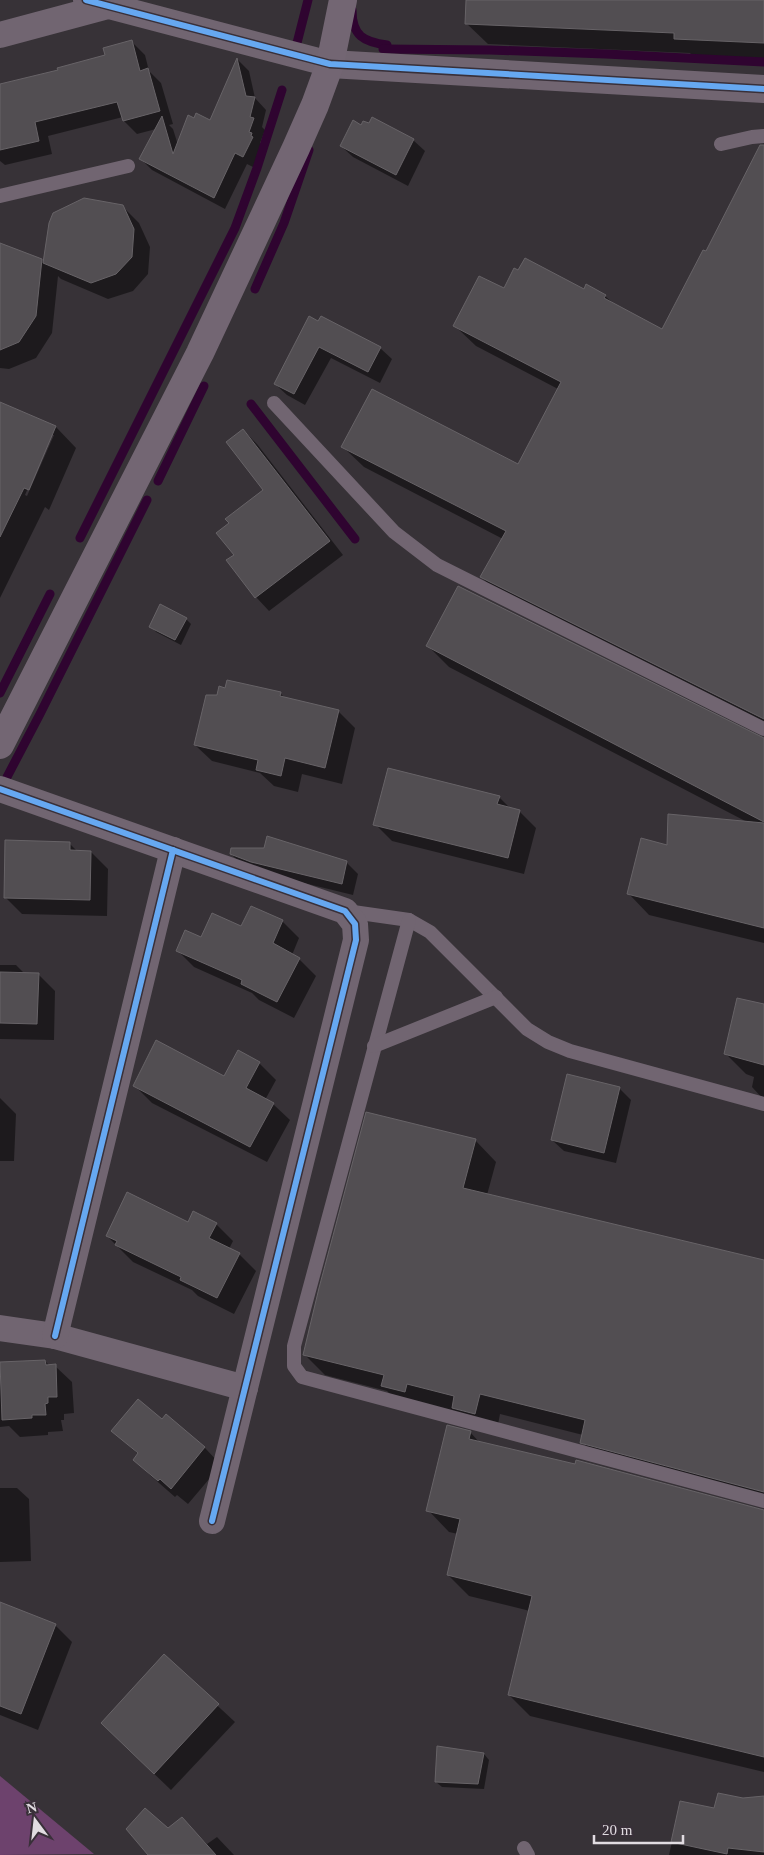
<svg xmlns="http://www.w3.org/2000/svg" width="764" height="1855" font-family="'Times New Roman',serif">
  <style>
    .green { fill: #6d426d }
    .shadow { fill: #0007; fill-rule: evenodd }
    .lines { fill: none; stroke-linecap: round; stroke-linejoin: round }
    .stream { stroke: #2f0430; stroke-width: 9 }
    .building { fill: #524e52; stroke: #676367 }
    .service { stroke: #716571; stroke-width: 14 }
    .minor { stroke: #716571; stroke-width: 26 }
    .tertiary { stroke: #716571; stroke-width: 28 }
    .secondary { stroke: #736673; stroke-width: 28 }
    .cycleway-casing { stroke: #393039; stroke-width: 9 }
    .cycleway { stroke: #66a8f1; stroke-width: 6 }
  </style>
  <rect width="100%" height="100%" fill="#373237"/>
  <polygon class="green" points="0,1776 94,1854 0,1855"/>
  <g class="shadow">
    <polygon points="467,0 764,0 764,62 696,60 690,53 488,44 466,23"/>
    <polygon points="131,41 145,55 149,71 161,83 173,124 169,125 173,129 178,145 194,120 211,122 238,60 249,71 255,98 266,110 262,127 265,130 260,143 264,150 255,168 247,164 225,209 152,170 140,158 156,129 137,134 124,121 123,117 48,136 52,154 5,165 0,161 0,86 59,71 107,56"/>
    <polygon points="362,127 413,140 425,151 408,186 353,157 341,146"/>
    <polygon points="764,146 764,728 502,597 481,577 503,539 364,467 343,447 518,466 558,389 476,346 455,326 504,290 584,291 605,296 615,305 662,330 707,253"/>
    <polygon points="122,206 139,223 150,247 148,274 133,291 108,299 61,279 58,276 52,333 36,358 9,369 0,368 0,244 41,260 44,263"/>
    <polygon points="309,318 380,348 392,359 380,383 331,358 305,405 287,395 275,384"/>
    <path d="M0,404L56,427L76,448L49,510L45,507L0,598ZM51,435H54L27,496L25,495Z"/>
    <polygon points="243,430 257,444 343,555 269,611 256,597 235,556 264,490"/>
    <polygon points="186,619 191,624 181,645 156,632 151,626"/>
    <polygon points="428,646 764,738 764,943 649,915 629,894 668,846 749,823 449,667"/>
    <polygon points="280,693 286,699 338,711 355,728 342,784 302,774 298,792 274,786 260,773 212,761 195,745 218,697"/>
    <polygon points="499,797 511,809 519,811 536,828 524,874 392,841 375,824"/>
    <polygon points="69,843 78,852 91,852 108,869 107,916 22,914 5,897"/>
    <polygon points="231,854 346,862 358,874 353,895 263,873 243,866"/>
    <polygon points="282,921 299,938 292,955 299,959 316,976 294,1018 259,1000 252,993 194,967 177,950 202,939 242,928"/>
    <polygon points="0,965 16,965 25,974 38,974 55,991 54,1040 0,1039"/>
    <polygon points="764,1023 764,1100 752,1087 754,1077 746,1074 725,1053"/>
    <polygon points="259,1063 276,1080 265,1100 273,1104 290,1120 267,1162 152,1103 135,1086 225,1078"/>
    <polygon points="619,1088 631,1100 616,1163 564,1151 552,1140"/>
    <polygon points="0,1098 16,1114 14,1161 0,1161"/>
    <polygon points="475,1140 496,1162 487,1195 764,1261 764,1507 603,1463 582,1442 583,1435 500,1414 496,1435 403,1407 387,1391 325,1375 304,1354"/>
    <polygon points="188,1223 216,1224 233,1241 229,1249 239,1254 256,1271 234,1314 198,1296 192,1290 133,1262 107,1236"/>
    <polygon points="45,1361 50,1366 55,1366 72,1382 74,1413 64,1414 64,1420 61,1420 63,1431 48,1432 48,1435 20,1437 9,1426 0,1427 0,1364"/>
    <polygon points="166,1416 205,1448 221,1465 188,1504 177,1495 175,1497 151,1476 135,1460 139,1455 113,1431 162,1420"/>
    <polygon points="470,1432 480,1443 764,1510 764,1772 530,1716 509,1695 530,1611 469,1596 448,1575 458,1534 449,1532 428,1510"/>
    <polygon points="0,1488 17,1488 29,1499 31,1561 0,1562"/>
    <polygon points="0,1604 55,1625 72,1642 38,1730 0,1715"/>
    <polygon points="164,1656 235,1722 171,1790 119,1740"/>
    <polygon points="484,1754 489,1760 484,1789 442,1787 436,1782"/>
    <polygon points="764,1798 764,1855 669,1855 681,1802 715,1809 743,1799"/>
    <polygon points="182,1818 207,1844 217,1837 234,1855 149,1855 168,1830"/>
  </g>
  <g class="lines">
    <g class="stream">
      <path d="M352,10C352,36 364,42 387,45"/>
      <polyline points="297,43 308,0"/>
      <polyline points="383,49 490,50 606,54 764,62"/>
      <polyline points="255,289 284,223 309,150"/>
      <polyline points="251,404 355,539"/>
      <polyline points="158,481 204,386"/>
      <polyline points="80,538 235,228 257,168 282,90"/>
      <polyline points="0,693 50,594"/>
      <polyline points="7,777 40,714 147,500"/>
    </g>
  </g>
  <g class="building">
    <polygon points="466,0 764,0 764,43 674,39 674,33 465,24"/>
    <polygon points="132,40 140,71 148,68 160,111 123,121 117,102 35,122 39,141 0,150 0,84 58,70 57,68 105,55 103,48"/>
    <polygon points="237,58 246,96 255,97 250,117 254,118 249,132 252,133 251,136 253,137 243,157 235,153 214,198 139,159 162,116 173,154 188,115 194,118 196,113 210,120"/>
    <polygon points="372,117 414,139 396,175 340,146 353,120 361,125 363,121 369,123"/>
    <polygon points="760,145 764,145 764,719 480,577 506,531 341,447 372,389 518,464 561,382 453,326 479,276 504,288 514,268 518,270 525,258 584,289 586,284 606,295 604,298 662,329 703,250 706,251"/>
    <polygon points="84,198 123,205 134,229 132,257 116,274 91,283 43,263 49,223 53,213"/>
    <polygon points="0,243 42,259 36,316 19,342 0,350"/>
    <polygon points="309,316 318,321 321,316 381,347 368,372 319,347 294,394 274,384"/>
    <polygon points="0,402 56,426 29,490 24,488 0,537"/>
    <polygon points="243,429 330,541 255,598 226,560 234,555 216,533 229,523 225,519 263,490 226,442"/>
    <polygon points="458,586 764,738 764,822 426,646"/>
    <polygon points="160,604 187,618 175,640 149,627"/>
    <polygon points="227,680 281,692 280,696 339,710 325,768 285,758 281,776 256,770 258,760 194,745 206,695 217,695 219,686 225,688"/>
    <polygon points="388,768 500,796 497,804 520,810 508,858 373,825"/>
    <polygon points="668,814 764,823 764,928 627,894 641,838 667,845"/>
    <polygon points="267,836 347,861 342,884 251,862 230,854 231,848 264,848"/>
    <polygon points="5,840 70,842 70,850 91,851 90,900 4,898"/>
    <polygon points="251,906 283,920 273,943 300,958 277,1002 241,984 242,980 176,951 185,930 201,937 212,913 241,926"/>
    <polygon points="0,972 39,973 37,1024 0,1023"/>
    <polygon points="737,998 764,1004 764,1065 724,1054"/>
    <polygon points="156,1040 224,1076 238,1050 260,1062 246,1088 274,1103 250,1147 133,1086"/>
    <polygon points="567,1074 620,1087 604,1153 551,1140"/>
    <polygon points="366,1112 476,1139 463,1188 764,1260 764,1492 580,1443 585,1420 480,1394 475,1414 452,1408 454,1396 407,1384 405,1392 381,1386 384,1375 303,1355 319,1288"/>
    <polygon points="127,1192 188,1222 193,1211 217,1223 209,1238 240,1253 217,1298 180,1280 181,1277 115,1245 117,1241 106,1236"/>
    <polygon points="45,1360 46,1365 56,1364 57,1397 48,1397 48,1403 45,1404 46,1415 32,1415 32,1418 2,1420 0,1362"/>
    <polygon points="138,1399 162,1419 166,1414 205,1447 171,1489 160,1479 158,1481 133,1460 138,1453 111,1431"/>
    <polygon points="447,1425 471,1431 469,1439 575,1464 576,1460 764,1510 764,1757 508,1695 532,1596 447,1575 460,1519 426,1511"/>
    <polygon points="0,1602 56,1624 21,1714 0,1706"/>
    <polygon points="164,1654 219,1704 154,1774 101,1723"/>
    <polygon points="437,1746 484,1753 478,1784 435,1782"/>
    <polygon points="718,1793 743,1798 764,1796 764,1852 728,1848 727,1854 671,1842 680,1801 714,1808"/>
    <polygon points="145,1808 168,1828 182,1817 216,1855 148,1855 126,1829"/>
  </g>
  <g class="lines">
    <g class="service">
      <polyline points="721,144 752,137 764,136"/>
      <polyline points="0,196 128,166"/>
      <polyline points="274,403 394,532 437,565 764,729"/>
      <polyline points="346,911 409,920 430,932 527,1029 548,1042 570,1051 764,1104"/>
      <polyline points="409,920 294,1346 294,1366 302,1377 764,1501"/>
      <polyline points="374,1046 496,997"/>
      <polyline points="524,1848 528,1855"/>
    </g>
    <g class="minor">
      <polyline points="86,0 330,64"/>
      <polyline points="0,35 108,6"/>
      <polyline points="0,789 345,911 355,924 356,940 212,1521"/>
      <polyline points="0,1328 55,1336 245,1388"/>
      <polyline points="55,1336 173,850"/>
    </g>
    <polyline class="tertiary" points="330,64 764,89"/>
    <polyline class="secondary" points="0,745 200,353 296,148 315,105 330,64 343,0"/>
    <defs>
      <g id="cycleway">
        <polyline points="86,0 330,64 764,89"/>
        <polyline points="0,789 345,911 355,924 356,940 212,1521"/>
        <polyline points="55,1336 173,850"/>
      </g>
    </defs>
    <use href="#cycleway" class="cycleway-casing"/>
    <use href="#cycleway" class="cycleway"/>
  </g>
  <g transform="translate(35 1820) rotate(345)" stroke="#393039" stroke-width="4" paint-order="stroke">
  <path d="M0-4L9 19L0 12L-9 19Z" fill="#e1dce1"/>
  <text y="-8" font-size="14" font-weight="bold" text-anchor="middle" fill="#e1dce1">N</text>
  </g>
  <path d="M594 1835v8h89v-8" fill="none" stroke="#e1dce1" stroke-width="2.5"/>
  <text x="602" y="1835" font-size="15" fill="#e1dce1" stroke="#393039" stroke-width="4" paint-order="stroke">20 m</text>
</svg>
